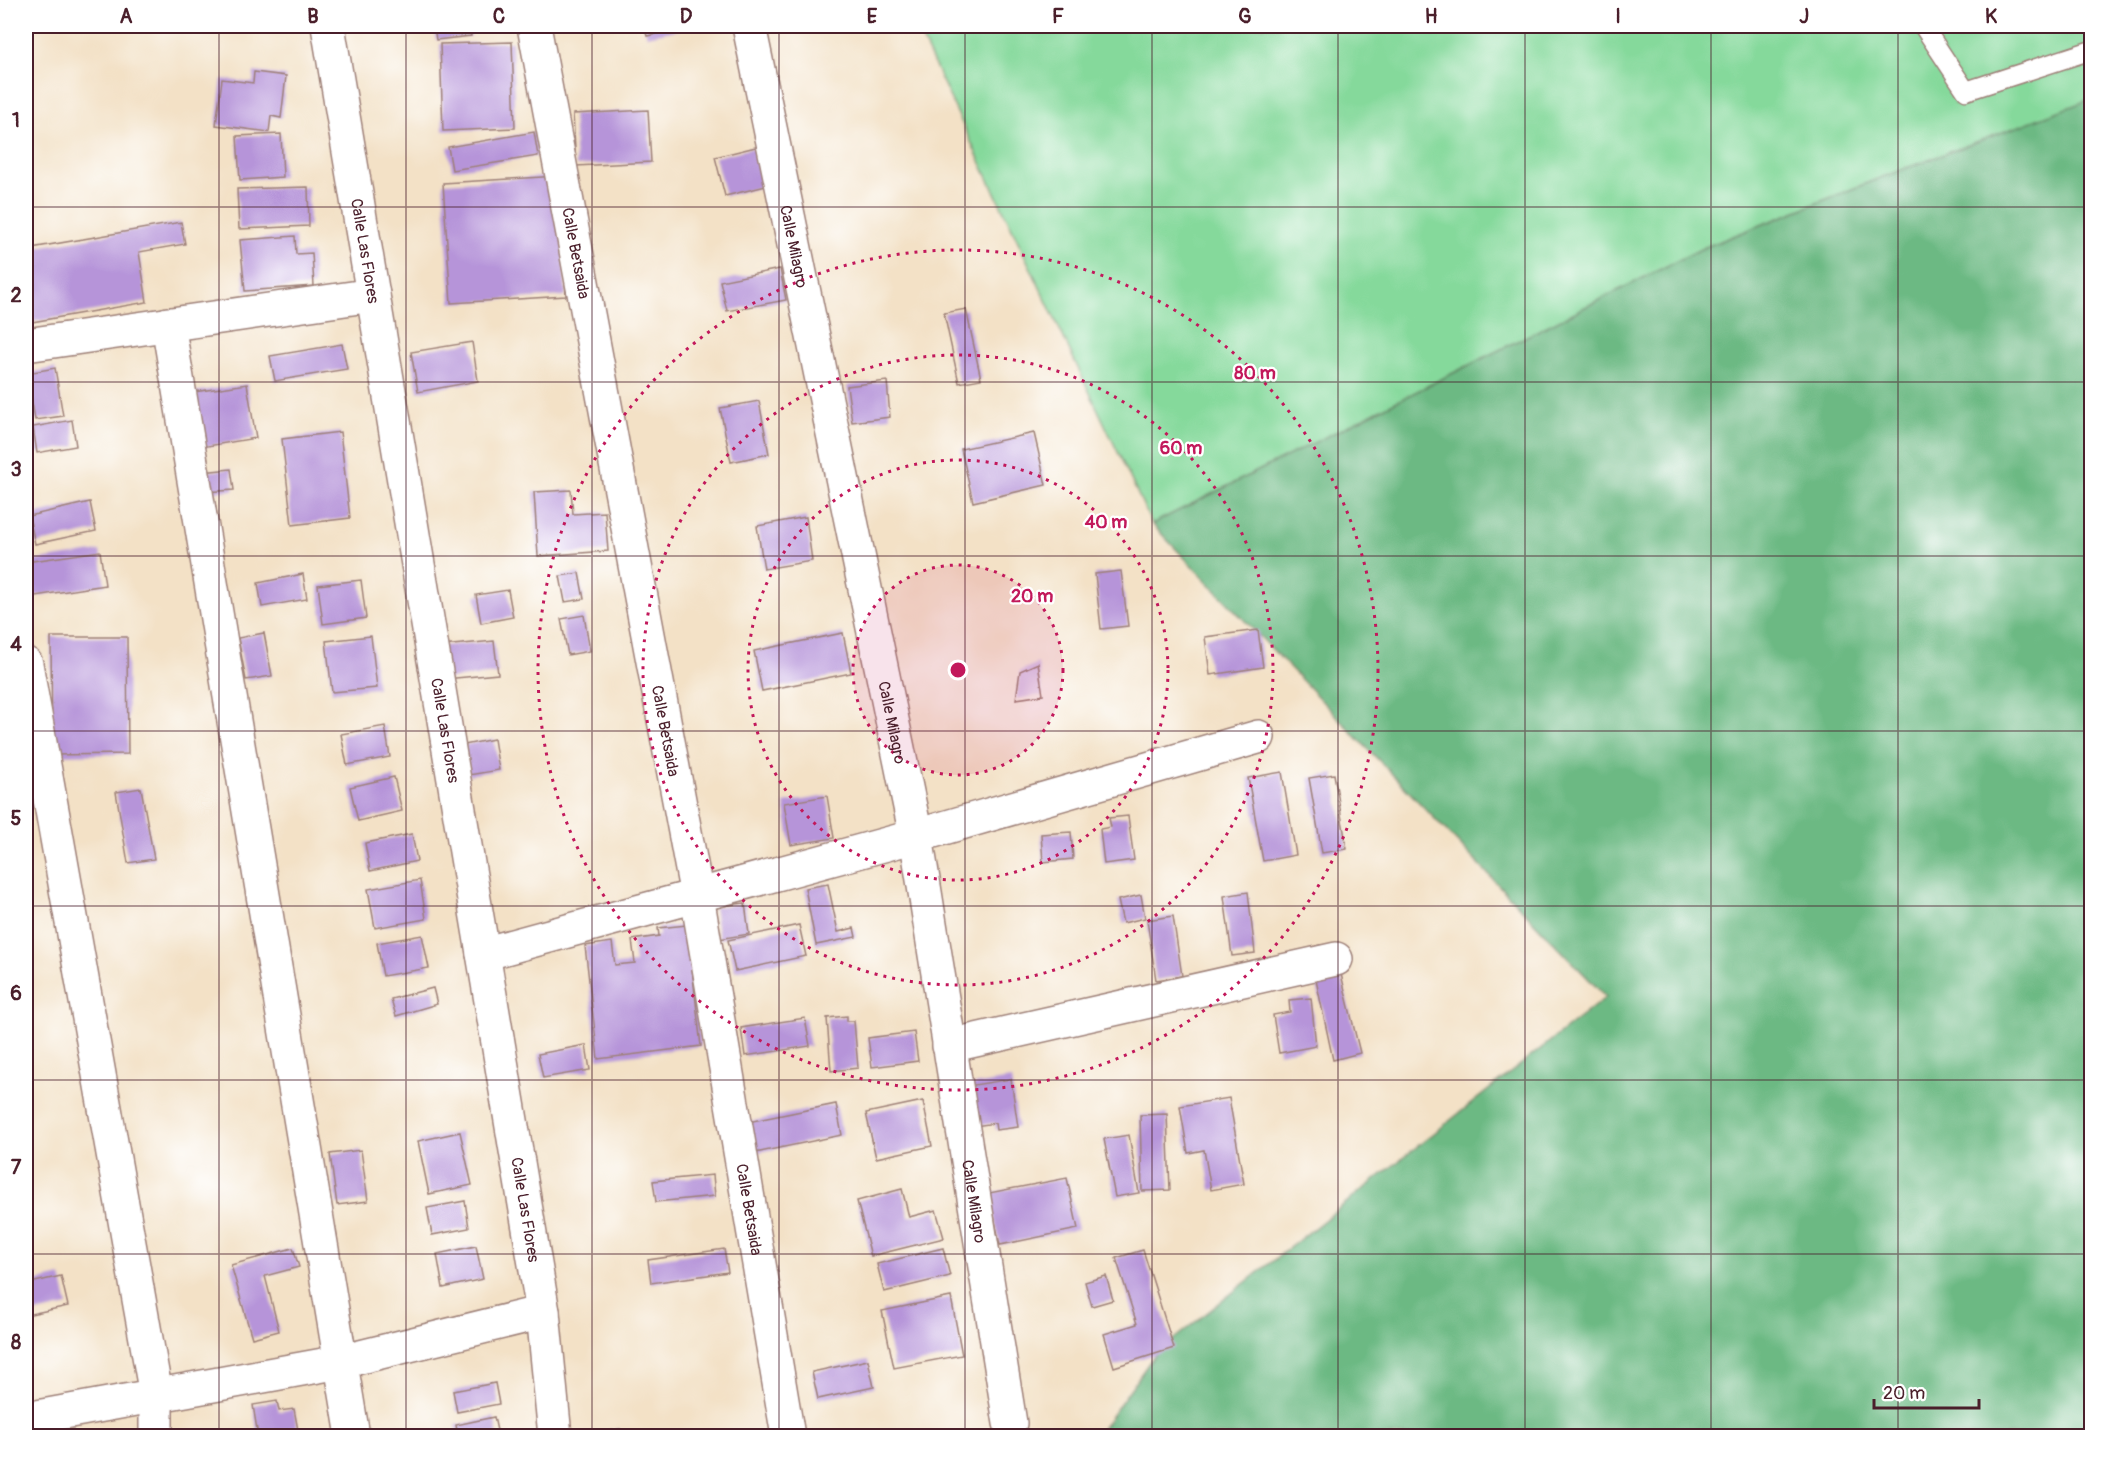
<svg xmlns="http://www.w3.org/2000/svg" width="2117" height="1462" font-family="Pangolin,sans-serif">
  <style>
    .green { fill: #85d99b; stroke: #687c63; stroke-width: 1.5 }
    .forest { fill: #6cb983; stroke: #5b6c57; stroke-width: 1.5 }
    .building { fill: #b694d9 }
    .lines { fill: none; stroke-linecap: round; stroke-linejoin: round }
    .service-casing { stroke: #9e8078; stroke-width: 21 }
    .minor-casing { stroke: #9e8078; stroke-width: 36 }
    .service { stroke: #fff; stroke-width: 18 }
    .minor { stroke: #fff; stroke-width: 33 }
    .grid { fill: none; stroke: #4a1f2b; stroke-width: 1.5; stroke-opacity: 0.55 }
    .ring { fill: none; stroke: #c2185b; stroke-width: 3; stroke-dasharray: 3 6 }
    .labels { text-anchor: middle; stroke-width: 4.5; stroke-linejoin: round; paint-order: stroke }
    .street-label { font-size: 16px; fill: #4a1f2b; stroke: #fff }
    .centre { fill: #c2185b; stroke: #fff; stroke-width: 3 }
    .ring-label { font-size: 18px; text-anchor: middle; font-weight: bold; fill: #c2185b; stroke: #fff; stroke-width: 4.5; stroke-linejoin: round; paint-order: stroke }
    .neatline { fill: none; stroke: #4a1f2b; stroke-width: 2 }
    .grid-label { font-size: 20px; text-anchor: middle; font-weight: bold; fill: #4a1f2b }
  </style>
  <rect width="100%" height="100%" fill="#fff"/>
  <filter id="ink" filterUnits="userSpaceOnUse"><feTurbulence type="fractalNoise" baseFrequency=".0167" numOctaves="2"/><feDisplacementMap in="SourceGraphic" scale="12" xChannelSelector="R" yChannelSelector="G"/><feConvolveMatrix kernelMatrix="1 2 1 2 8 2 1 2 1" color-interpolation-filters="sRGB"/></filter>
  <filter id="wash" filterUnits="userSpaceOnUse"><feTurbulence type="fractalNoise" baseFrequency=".008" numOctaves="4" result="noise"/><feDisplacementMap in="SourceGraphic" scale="24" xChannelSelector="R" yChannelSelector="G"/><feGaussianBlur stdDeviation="1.35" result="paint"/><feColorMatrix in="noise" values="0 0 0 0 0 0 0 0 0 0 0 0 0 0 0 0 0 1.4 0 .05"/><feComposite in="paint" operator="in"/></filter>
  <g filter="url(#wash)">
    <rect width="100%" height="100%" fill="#f3e1c6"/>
    <polygon class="green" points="916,26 2091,26 2091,99 1875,180 1703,248 1152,524"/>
    <polygon class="forest" points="2091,99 2091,1436 1097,1436 1155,1354 1606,997 1152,524 1703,248 1875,180"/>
    <g id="blocks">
      <g class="building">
        <polygon points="434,26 469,26 471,36 436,40"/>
        <polygon points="644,26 690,26 690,27 647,36"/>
        <polygon points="512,42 515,128 443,131 440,44"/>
        <polygon points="254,72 286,76 281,118 271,116 269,132 216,125 222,79 253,83"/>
        <polygon points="648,110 651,162 576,166 573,114"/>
        <polygon points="534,132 538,156 452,170 448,147"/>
        <polygon points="281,134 283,177 240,180 237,136"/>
        <polygon points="764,145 774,184 725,196 715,157"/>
        <polygon points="559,176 566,296 451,303 443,183"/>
        <polygon points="308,187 309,226 239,229 237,189"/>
        <polygon points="181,222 185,244 139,252 147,302 26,323 26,249"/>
        <polygon points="295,236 296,254 312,253 314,286 245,291 240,240"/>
        <polygon points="780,269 786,300 727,311 720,281"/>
        <polygon points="966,309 981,379 959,383 944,313"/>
        <polygon points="472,342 478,381 418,392 411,352"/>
        <polygon points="342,344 347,369 275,381 270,356"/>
        <polygon points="55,368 63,416 35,420 27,373"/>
        <polygon points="887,381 890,417 852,422 847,386"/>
        <polygon points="247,384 256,438 202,447 194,392"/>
        <polygon points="759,401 769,454 731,462 720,408"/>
        <polygon points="72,420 76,446 37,453 33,427"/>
        <polygon points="340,432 350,518 292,525 282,439"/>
        <polygon points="1034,433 1046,485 973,502 961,449"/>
        <polygon points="231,469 234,490 204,492 202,472"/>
        <polygon points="571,490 573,514 605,512 608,551 538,556 534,492"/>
        <polygon points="90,502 96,531 35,544 29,516"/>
        <polygon points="806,517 812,561 764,569 757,526"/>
        <polygon points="100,551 105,585 29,597 26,562"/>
        <polygon points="1121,571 1128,626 1101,629 1095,574"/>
        <polygon points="579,573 584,599 565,602 560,576"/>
        <polygon points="303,574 307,599 262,607 258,583"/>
        <polygon points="361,580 366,618 323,624 318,585"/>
        <polygon points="508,590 513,617 481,623 476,595"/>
        <polygon points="584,615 590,651 568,655 561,619"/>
        <polygon points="1258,630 1263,667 1210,675 1205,637"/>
        <polygon points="264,633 272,676 246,680 238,638"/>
        <polygon points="843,633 851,673 762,691 754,651"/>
        <polygon points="371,636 377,688 332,692 326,641"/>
        <polygon points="51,637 127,637 128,754 52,755"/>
        <polygon points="494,641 498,674 445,679 442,646"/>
        <polygon points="1038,663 1043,695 1016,699 1020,671"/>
        <polygon points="385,726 390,757 347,765 341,734"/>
        <polygon points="494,739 499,770 469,775 464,745"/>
        <polygon points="1282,772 1296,855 1263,861 1248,778"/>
        <polygon points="1334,774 1347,849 1322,853 1309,778"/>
        <polygon points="394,777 402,811 358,821 350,787"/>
        <polygon points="141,788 154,859 128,863 116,792"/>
        <polygon points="827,796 834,838 791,845 784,803"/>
        <polygon points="1128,816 1134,860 1104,864 1100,829 1111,827 1109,818"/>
        <polygon points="1071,832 1073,859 1043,862 1041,834"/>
        <polygon points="412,834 417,861 370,871 365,843"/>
        <polygon points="420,880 426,919 375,928 368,889"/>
        <polygon points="828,884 838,932 854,928 856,937 816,945 805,888"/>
        <polygon points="1248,892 1255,953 1232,956 1224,896"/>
        <polygon points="1141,895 1145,918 1123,923 1118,900"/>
        <polygon points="745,903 749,934 719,939 714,907"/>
        <polygon points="1173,916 1182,976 1156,980 1147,920"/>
        <polygon points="687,925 701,1046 598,1059 585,946 612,942 615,965 635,963 632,940 659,936 658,928"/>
        <polygon points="799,925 806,956 735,971 728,940"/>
        <polygon points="422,935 429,968 383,976 377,943"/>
        <polygon points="1341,974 1360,1053 1333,1060 1316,980"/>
        <polygon points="433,988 437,1004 396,1016 391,999"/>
        <polygon points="1311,998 1316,1046 1279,1053 1273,1015 1290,1012 1289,1000"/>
        <polygon points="847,1016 847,1021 854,1021 858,1068 831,1071 827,1018"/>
        <polygon points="805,1018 810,1046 745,1056 741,1028"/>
        <polygon points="914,1032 918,1061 872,1067 868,1038"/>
        <polygon points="586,1045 590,1070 543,1078 538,1054"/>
        <polygon points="1011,1079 1018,1127 996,1130 995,1123 968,1127 961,1087"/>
        <polygon points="1229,1098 1244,1184 1211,1190 1204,1150 1188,1153 1180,1106"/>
        <polygon points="923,1101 932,1146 876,1158 866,1113"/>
        <polygon points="836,1104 842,1135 755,1153 748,1122"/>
        <polygon points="1167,1114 1170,1190 1142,1191 1140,1115"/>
        <polygon points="460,1132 472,1185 429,1194 418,1141"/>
        <polygon points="1129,1135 1139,1193 1115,1197 1104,1139"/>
        <polygon points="361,1150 368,1201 337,1205 330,1154"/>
        <polygon points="713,1175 715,1196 656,1202 653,1181"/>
        <polygon points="1067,1178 1078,1229 1000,1245 989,1193"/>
        <polygon points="902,1189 909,1217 936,1210 944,1238 871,1256 857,1201"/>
        <polygon points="465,1201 469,1228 432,1235 427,1208"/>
        <polygon points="476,1246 483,1279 443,1288 437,1254"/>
        <polygon points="293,1248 299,1267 265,1276 279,1331 252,1338 231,1265"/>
        <polygon points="943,1248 950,1276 884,1292 877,1264"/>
        <polygon points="724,1249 728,1272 651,1283 648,1260"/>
        <polygon points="1143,1250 1174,1348 1114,1367 1104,1334 1137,1324 1116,1258"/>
        <polygon points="61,1276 68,1306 26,1315 26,1284"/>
        <polygon points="1106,1276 1113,1300 1092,1306 1085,1282"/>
        <polygon points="951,1297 962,1355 894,1368 882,1311"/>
        <polygon points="868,1360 874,1387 818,1399 812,1372"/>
        <polygon points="495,1383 499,1404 457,1412 453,1391"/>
        <polygon points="277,1401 279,1411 294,1409 298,1430 289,1431 290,1436 258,1436 253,1405"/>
        <polygon points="494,1417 498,1435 458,1436 456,1425"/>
        <polygon points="620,1429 621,1436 583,1436 583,1435"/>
      </g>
    </g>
  </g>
  <g filter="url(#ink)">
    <use href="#blocks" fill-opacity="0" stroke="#9e8078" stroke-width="1.5"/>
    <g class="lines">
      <defs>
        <polyline id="service" points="1923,26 1966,91 2092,50"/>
        <g id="minor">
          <path id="s1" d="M328,26L543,1312L555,1436"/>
          <path id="s2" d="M534,26L697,896L788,1436"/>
          <path id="s3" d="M749,26L916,836L1010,1423"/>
          <polyline points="168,324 353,1436"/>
          <polyline points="26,345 373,295"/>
          <polyline points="26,664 156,1395 156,1436"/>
          <polyline points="483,954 916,836 1258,737"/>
          <polyline points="949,1046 1336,959"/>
          <polyline points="26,1419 340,1362 543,1312"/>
        </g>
      </defs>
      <use href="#service" class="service-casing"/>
      <use href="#minor" class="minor-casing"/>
      <use href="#service" class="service"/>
      <use href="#minor" class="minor"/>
    </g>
  </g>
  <path class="grid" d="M219,26V1436M406,26V1436M592,26V1436M779,26V1436M965,26V1436M1152,26V1436M1338,26V1436M1525,26V1436M1711,26V1436M1898,26V1436M26,207H2092M26,382H2092M26,556H2092M26,731H2092M26,906H2092M26,1080H2092M26,1254H2092"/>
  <circle cx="958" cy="670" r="105" fill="#c2185b" fill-opacity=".12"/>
  <g class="ring">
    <circle cx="958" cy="670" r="105"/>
    <circle cx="958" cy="670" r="210"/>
    <circle cx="958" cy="670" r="315"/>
    <circle cx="958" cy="670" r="420"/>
  </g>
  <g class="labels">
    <g class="street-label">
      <text dy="6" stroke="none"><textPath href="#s3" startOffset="225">Calle Milagro</textPath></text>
      <text dy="6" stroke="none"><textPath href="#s1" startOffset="228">Calle Las Flores</textPath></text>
      <text dy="6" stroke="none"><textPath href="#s2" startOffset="231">Calle Betsaida</textPath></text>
      <text dy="6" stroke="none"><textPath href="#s3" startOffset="711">Calle Milagro</textPath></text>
      <text dy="6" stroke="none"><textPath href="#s1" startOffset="714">Calle Las Flores</textPath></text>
      <text dy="6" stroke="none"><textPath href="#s2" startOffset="717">Calle Betsaida</textPath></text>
      <text dy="6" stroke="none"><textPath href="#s3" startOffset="1197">Calle Milagro</textPath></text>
      <text dy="6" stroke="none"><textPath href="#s2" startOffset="1203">Calle Betsaida</textPath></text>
      <text dy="6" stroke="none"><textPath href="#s1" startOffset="1200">Calle Las Flores</textPath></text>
    </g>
  </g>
  <circle cx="958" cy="670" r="9" class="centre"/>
  <g class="ring-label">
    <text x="1255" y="379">80 m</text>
    <text x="1181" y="454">60 m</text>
    <text x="1106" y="528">40 m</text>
    <text x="1032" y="602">20 m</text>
  </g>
  <rect width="2117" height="1462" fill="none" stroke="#fff" stroke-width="66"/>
  <path d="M1874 1399v9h105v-9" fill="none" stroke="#4a1f2b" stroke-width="3"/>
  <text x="1883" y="1399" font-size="18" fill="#4a1f2b" stroke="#ffffff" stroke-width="4.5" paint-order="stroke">20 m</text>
  <rect x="33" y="33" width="2051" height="1396" class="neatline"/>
  <g class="grid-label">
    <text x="126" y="23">A</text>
    <text x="313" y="23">B</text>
    <text x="499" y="23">C</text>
    <text x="686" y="23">D</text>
    <text x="872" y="23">E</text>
    <text x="1058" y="23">F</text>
    <text x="1245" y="23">G</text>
    <text x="1431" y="23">H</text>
    <text x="1618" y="23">I</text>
    <text x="1804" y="23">J</text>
    <text x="1991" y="23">K</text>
    <text x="16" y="127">1</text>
    <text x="16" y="302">2</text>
    <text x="16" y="476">3</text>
    <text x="16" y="651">4</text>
    <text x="16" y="825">5</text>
    <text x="16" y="1000">6</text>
    <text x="16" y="1174">7</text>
    <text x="16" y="1349">8</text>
  </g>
</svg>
